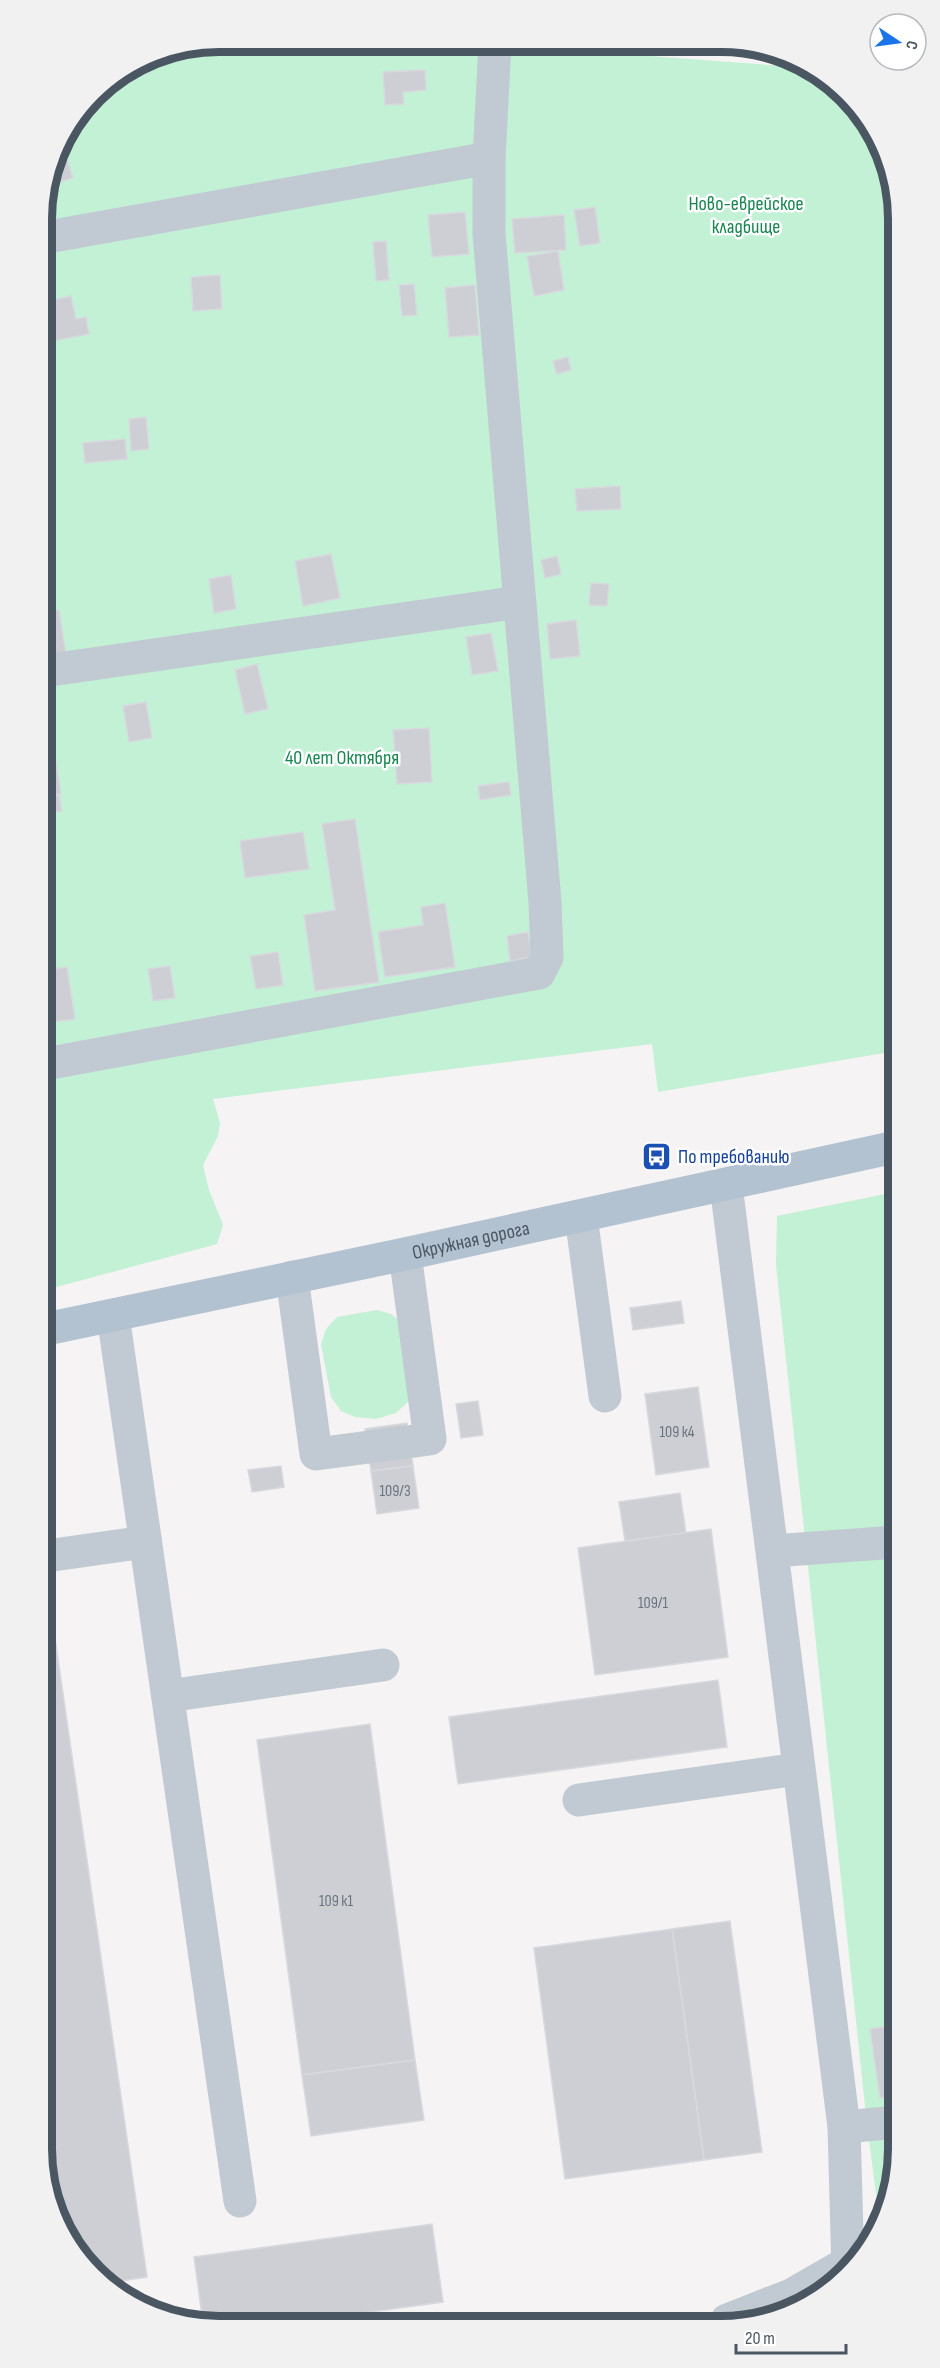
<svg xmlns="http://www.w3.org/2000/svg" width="940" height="2368" font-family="'Sofia Sans Condensed',sans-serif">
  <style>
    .green { fill: #c3f1d5 }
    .building { fill: #cdcfd5; stroke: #d7d9de; stroke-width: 1.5 }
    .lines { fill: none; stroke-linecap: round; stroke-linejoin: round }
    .minor { stroke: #c1cad2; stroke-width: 33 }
    .major { stroke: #b3c2d1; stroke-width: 33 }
    .labels { text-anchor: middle; stroke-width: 5; stroke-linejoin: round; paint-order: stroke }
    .number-label { font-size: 16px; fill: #6b747e }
    .park-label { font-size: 20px; fill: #17864f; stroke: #fff }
    .transit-label { font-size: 20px; fill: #164399; stroke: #fff; text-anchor: start }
    .street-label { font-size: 20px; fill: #4a5661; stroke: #fff }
    .rim { fill: none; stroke: #4a5661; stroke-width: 8 }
  </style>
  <rect width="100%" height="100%" fill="#f5f3f3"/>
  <g class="green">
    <polygon points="220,42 583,44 583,51 810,68 846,94 892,174 895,1051 658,1092 652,1044 213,1099 220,1123 218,1136 203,1165 209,1190 223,1225 217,1244 45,1290 42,208 60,141 102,86 152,55"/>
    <polygon points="895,1192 898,2160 885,2216 880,2224 867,2125 776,1265 777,1216"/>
    <polygon points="377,1310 391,1314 402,1323 409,1401 396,1413 376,1419 355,1417 341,1411 331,1397 321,1344 326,1329 337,1317"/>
  </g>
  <g class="building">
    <polygon points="425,70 426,90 403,92 404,104 385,105 383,72"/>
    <polygon points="63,146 73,178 48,185 59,147"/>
    <polygon points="595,207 600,243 580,246 574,210"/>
    <polygon points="465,212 469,254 432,257 428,215"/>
    <polygon points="564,215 566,250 515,253 512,219"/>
    <polygon points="386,241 389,280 376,281 373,242"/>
    <polygon points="558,251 564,290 534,296 527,256"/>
    <polygon points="220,275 222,309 193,311 191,277"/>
    <polygon points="414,284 417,315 402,316 399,285"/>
    <polygon points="475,285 479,335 449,337 445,288"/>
    <polygon points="71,296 76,319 86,317 89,334 53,341 44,302"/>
    <polygon points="568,357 571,370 557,374 553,361"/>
    <polygon points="146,417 149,449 131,451 129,419"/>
    <polygon points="125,439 127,459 85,463 83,443"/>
    <polygon points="620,486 621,509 577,511 575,489"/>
    <polygon points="331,554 340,598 303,606 295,561"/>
    <polygon points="557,556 561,574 545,578 541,560"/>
    <polygon points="231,575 236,609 214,613 209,579"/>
    <polygon points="591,583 609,584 607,606 589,605"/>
    <polygon points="59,610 66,654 51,657 50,648 44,649 44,613"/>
    <polygon points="576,620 580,656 550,659 547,624"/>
    <polygon points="491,633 498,671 472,675 466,637"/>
    <polygon points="257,664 268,709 245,714 235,670"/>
    <polygon points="146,702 152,738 129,742 123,706"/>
    <polygon points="44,726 50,726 61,794 44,796"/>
    <polygon points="429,728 432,782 397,784 393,730"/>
    <polygon points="509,782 511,795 480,800 478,786"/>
    <polygon points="59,795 62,811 44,814 44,798"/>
    <polygon points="355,819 379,982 315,991 304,915 335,910 322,824"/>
    <polygon points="303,832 309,869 245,878 240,841"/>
    <polygon points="445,903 455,967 385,977 378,932 423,925 421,907"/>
    <polygon points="528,932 532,957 510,961 507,936"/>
    <polygon points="278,952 283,985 256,989 250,956"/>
    <polygon points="170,966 175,998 153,1001 148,969"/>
    <polygon points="67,967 75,1019 46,1023 45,970"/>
    <polygon points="681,1301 684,1323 633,1330 630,1308"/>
    <polygon points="698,1387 709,1467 656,1475 645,1394"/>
    <polygon points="478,1401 483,1435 461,1438 456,1404"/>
    <polygon points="407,1423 413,1466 371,1471 365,1429"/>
    <polygon points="281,1466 284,1487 252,1492 248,1470"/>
    <polygon points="413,1466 419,1508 377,1514 371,1471"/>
    <polygon points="680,1493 686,1533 625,1541 619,1502"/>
    <polygon points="711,1529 728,1657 595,1675 578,1548"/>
    <polygon points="53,1624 147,2277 107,2283 94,2274 48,2194 46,1625"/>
    <polygon points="718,1680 727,1747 458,1784 449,1717"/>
    <polygon points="370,1724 415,2060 302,2075 257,1740"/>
    <polygon points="730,1921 762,2152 704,2160 672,1929"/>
    <polygon points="672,1929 704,2160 565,2179 534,1948"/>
    <polygon points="897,2025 897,2096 880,2098 870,2029"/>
    <polygon points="415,2060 424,2120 311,2136 302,2075"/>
    <polygon points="432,2224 443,2302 297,2322 203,2323 194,2257"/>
  </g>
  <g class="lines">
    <g class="minor">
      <polyline points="42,238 489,158"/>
      <polyline points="44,671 519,602"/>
      <polyline points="45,1064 539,973 547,957 545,902 489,234 489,158 495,44"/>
      <polyline points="726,1185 844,2127 848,2271"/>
      <polyline points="581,1216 605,1396"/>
      <polyline points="292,1277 316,1454 430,1439 405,1254"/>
      <polyline points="113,1315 240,2201"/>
      <polyline points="773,1551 896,1542"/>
      <polyline points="46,1556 145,1542"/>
      <polyline points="168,1696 383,1665"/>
      <polyline points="579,1800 798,1769"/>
      <polyline points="844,2127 898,2122"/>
      <polyline points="727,2320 791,2295 847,2263"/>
    </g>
    <path class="major" id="s1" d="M46,1329L405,1254L895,1147"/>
  </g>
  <defs>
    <symbol id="bus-square" viewBox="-11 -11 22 22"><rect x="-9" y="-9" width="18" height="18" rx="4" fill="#1a4fb4" stroke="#fff"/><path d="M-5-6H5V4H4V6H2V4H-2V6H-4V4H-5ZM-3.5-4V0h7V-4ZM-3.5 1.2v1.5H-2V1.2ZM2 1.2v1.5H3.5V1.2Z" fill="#fff"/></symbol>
  </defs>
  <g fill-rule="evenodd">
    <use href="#bus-square" x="640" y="1140" width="33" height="33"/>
  </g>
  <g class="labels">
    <g class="number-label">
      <text x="677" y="1437">109 к4</text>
      <text x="395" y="1496">109/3</text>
      <text x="653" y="1608">109/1</text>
      <text x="336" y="1906">109 к1</text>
    </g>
    <g class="park-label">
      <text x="746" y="210">Ново-еврейское<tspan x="746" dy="23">кладбище</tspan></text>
      <text x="342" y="764">40 лет Октября</text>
    </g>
    <g class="transit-label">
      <text x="678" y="1163">По требованию</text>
    </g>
    <g class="street-label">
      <text dy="7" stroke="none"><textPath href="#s1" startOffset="434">Окружная дорога</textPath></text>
    </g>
  </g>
  <path d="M0 0H940V2368H0ZM219 52H721A167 167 0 0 1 888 219V2149A167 167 0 0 1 721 2316H219A167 167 0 0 1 52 2149V219A167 167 0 0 1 219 52Z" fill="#f1f1f2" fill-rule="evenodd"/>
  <path class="rim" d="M219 52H721A167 167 0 0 1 888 219V2149A167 167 0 0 1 721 2316H219A167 167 0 0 1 52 2149V219A167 167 0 0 1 219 52Z"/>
  <g transform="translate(898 42) rotate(103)"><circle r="28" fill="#ffffff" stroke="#b7bbc0" stroke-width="1.5"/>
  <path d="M0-4.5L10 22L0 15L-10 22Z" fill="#1a73e8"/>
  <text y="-9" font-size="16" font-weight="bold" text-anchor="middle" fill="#4a5661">С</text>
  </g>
  <path d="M736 2344v9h110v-9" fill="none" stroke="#4a5661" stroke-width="3"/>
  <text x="745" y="2344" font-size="18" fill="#4a5661" stroke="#ffffff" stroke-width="4.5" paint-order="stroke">20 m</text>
</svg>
